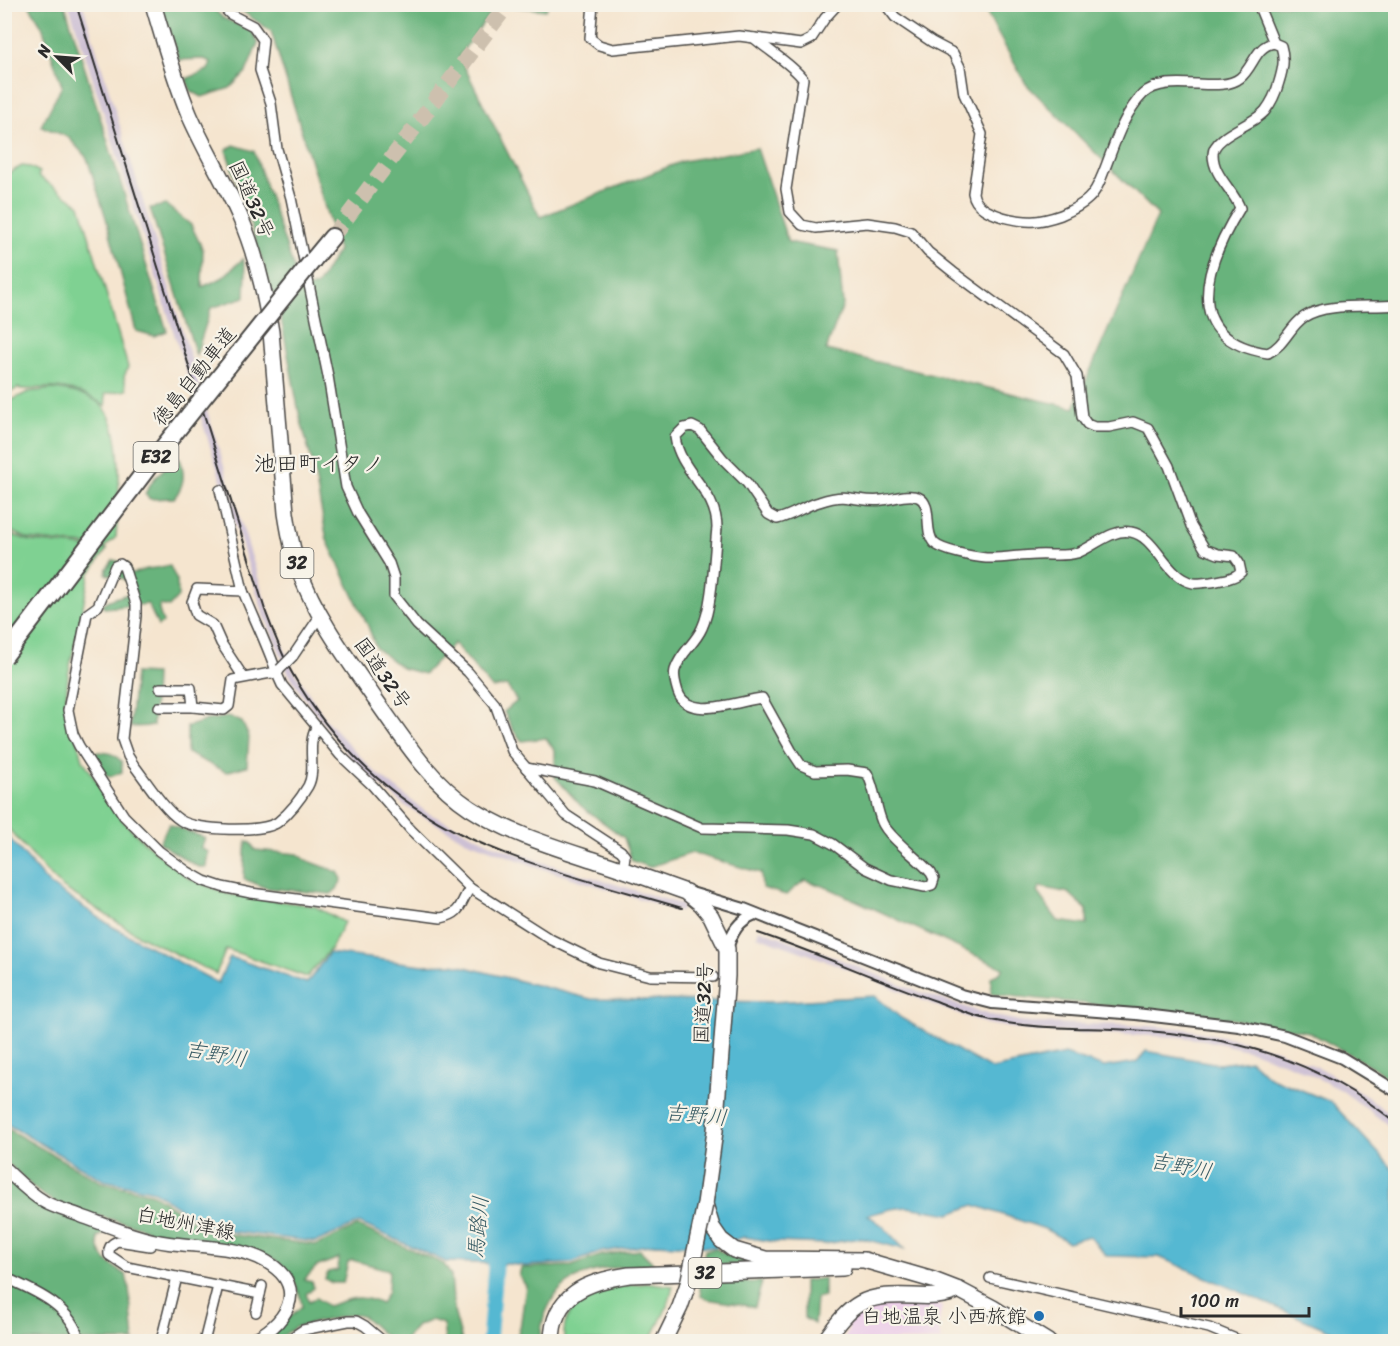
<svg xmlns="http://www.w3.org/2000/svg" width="1400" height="1346" font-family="Sriracha,'Klee One',sans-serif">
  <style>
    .built { fill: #edd1e9 }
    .industrial { fill: #ccbfd4 }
    .green { fill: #7fd192; stroke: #557e5e; stroke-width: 1.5 }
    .forest { fill: #67b37c; stroke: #496f54; stroke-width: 1.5; fill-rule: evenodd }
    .water { fill: #54b8d2; stroke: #40727e; stroke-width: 1.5 }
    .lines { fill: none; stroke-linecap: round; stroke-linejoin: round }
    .river { stroke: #54b8d2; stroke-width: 15 }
    .motorway-tunnel { stroke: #cdc0ae; stroke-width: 16; stroke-dasharray: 16 8; stroke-linecap: butt }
    .minor-casing { stroke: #494744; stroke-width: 12 }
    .tertiary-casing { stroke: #494744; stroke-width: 14 }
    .secondary-casing { stroke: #494744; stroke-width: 15 }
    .trunk-casing { stroke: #494744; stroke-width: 18 }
    .motorway-casing { stroke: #494744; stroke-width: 20 }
    .minor { stroke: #fff; stroke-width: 9 }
    .tertiary { stroke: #fff; stroke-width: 10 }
    .secondary { stroke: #fff; stroke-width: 12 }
    .trunk { stroke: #fff; stroke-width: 15 }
    .motorway { stroke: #fff; stroke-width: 16 }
    .rail { stroke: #2b2b2b; stroke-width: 2 }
    .minor-bridge-casing { stroke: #494744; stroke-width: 12; stroke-linecap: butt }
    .trunk-bridge-casing { stroke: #494744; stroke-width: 18; stroke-linecap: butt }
    .motorway-bridge-casing { stroke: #494744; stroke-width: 20; stroke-linecap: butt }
    .minor-bridge { stroke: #fff; stroke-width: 9 }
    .trunk-bridge { stroke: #fff; stroke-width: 15 }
    .motorway-bridge { stroke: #fff; stroke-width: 16 }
    .poi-dot { fill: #1f6fb2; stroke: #f7f3e8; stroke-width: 2 }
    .labels { text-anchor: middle; stroke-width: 4.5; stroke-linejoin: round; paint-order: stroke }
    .shield { fill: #f7f3e8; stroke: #686764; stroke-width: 1.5 }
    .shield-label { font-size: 18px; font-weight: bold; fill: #2b2b2b }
    .street-label { font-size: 20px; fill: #2b2b2b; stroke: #f7f3e8 }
    .poi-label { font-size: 20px; fill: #2b2b2b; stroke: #f7f3e8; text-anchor: end }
    .water-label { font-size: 21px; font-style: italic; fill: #395c65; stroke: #f7f3e8 }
    .quarter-label { font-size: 22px; fill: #2b2b2b; stroke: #f7f3e8 }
  </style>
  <rect width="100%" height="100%" fill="#f7f3e8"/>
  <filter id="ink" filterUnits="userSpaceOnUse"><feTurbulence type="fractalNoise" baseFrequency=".0167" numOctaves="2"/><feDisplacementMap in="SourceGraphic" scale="12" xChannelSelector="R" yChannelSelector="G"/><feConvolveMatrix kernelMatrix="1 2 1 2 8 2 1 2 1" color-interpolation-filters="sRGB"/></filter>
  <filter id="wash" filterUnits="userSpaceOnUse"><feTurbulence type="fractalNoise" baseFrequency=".008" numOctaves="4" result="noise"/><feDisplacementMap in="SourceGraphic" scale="24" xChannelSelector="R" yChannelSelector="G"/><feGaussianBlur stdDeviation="1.35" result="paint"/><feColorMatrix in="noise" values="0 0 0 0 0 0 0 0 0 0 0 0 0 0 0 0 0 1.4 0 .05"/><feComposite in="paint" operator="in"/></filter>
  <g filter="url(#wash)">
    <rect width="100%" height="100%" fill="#f5e5cf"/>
    <polygon class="built" points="890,1300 942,1305 938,1329 942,1340 950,1341 843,1341 849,1328 842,1322 856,1309"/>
    <g class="industrial">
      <polygon points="69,5 83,5 268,610 293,669 308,692 326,720 373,770 426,812 494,845 542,862 683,905 681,912 540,868 465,840 445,829 404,805 368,775 343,749 302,695 288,672 263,612"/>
      <polygon points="759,929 832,956 909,988 989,1015 1030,1023 1130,1025 1180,1028 1232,1038 1277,1050 1322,1069 1369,1098 1395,1118 1395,1130 1341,1090 1295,1067 1255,1052 1205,1040 1179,1037 1031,1031 987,1024 944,1009 830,962 757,936"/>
    </g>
    <g class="green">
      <path d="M22,166L30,167L40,172L38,176L80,205L128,367L124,377L127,390L105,394L106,406C86,393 66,386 42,388C34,388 26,391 18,388L5,395V175Z"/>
      <path d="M52,389C69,391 93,394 104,408C126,434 118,505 116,537L105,547L29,539L5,529L4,404L28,392Z"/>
      <polygon points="4,532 30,541 107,549 90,573 68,675 66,698 83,760 107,798 124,822 145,843 188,878 228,894 314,906 344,922 332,947 307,977 226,949 216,974 138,935 62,887 45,870 5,825"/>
      <path d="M652,1283L673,1286L668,1305L650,1341H564C560,1290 614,1286 652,1283Z"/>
    </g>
    <g class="forest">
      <polygon points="29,5 65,5 167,331 154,336 136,331 106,218 87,158 68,137 41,126 62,86 42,26"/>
      <polygon points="161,5 210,5 223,18 252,31 258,43 246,72 230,88 202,97 191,91 186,79 208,70 211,62 204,59 179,60"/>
      <path d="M233,5H548L546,10L496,5L459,56L540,217L683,161L757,148L788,242L838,251L843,305L826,350L1074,408L1158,215L1026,84L982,5H1395V1084L1378,1070L1309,1032L1225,1018L991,994V977L1000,973L1003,968L831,889L805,880L786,895L762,888L761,873L692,853L649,867L632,861L624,838L581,806L555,777V751L546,738L522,741L513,730L504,712L517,701L507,686L492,688L454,643L424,674L402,668L376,648L368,626L327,540L313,466L299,413L281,318L226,150L234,145L254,151L301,290L317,286L338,250L271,31ZM1040,887L1069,893L1087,910V925L1058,921L1037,892Z"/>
      <polygon points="166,205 191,225 203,250 202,287 222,278 243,259 246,272 245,297 211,308 196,355 150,208"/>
      <path d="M180,458C185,474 185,485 174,498L150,499L145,494C152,479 165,466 180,458Z"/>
      <path d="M113,560L128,564L131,574L147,569L170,566L177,581L178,597L169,607L160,605L159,610L163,623L158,626L148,604L104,608L103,604C111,597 126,596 136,591L124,579L106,574L107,568Z"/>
      <polygon points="135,673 155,674 153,726 130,727"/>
      <polygon points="229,717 242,722 249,737 247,766 226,772 187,753 187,727 207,720"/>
      <path d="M97,752C108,752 114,753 122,762V772L110,777L99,770L91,755Z"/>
      <polygon points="169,824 205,838 201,848 208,852 206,867 198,867 159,843"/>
      <polygon points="247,841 250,842 255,850 298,854 306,860 338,872 342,879 337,889 331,894 266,888 244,879 245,850"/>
      <path d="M4,1127L101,1182L153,1194L209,1232L317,1245L358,1226L444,1264L451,1276L454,1311L462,1341H445L443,1324L432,1320L417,1326L404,1341H390L364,1317L353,1314L296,1327L275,1341H263L302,1306C290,1231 213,1252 159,1236C153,1234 148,1230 142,1228C116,1219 88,1215 62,1205C35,1195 26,1178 5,1161ZM339,1258L338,1270L328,1272L325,1279L332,1283H343L348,1262L352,1260L389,1270L388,1291L381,1304C359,1293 350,1299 328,1306L316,1298L309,1301L306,1294L314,1288L312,1282L304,1280L316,1267Z"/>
      <path d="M4,1175L42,1207L107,1232L98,1237C97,1258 110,1264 126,1275L129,1288L134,1341H5Z"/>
      <polygon points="716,1249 734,1258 755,1264 702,1266 705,1250"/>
      <path d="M640,1250L655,1265C618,1268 571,1265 551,1302C544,1315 540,1326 541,1341H515L520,1328L526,1286L519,1276L521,1268L572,1266L602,1255Z"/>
      <polygon points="824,1278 824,1296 816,1298 814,1324 804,1318 804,1281"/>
      <polygon points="762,1282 755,1307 707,1299 701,1296 699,1283"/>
    </g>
    <polygon class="water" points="4,832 49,884 113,927 218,983 230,957 307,983 329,953 423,965 453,964 591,999 772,1002 875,996 901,1018 991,1069 1065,1054 1104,1067 1137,1062 1146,1051 1219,1064 1250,1060 1269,1077 1331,1102 1395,1171 1395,1341 1349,1341 1347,1338 1159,1257 1107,1256 1089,1236 1068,1242 1045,1229 974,1205 950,1214 907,1207 891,1209 868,1215 883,1226 904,1249 860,1238 825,1244 775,1242 744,1237 714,1247 656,1244 601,1252 572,1263 525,1266 509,1264 446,1262 359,1223 316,1242 211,1229 154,1191 103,1180 5,1123"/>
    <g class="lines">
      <polyline class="river" points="489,1342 497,1243"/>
    </g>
  </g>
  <g filter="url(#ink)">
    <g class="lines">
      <polyline class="motorway-tunnel" points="332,237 508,4"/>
      <defs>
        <g id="minor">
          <polyline points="220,4 230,14 253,26 263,40 260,70 271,103 277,149 291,198 328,376 346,487 358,513 389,563 394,578 394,596 417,625 468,672 495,704 512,751 566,815 621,851 625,856 623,870"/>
          <polyline points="593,4 590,38 599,45 613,49 739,36 801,44 811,39 825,18 838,4"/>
          <path d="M885,4L895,17L932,42L953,53L960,67L964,94L982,134L973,193C975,207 990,213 1003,217C1026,223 1038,223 1061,215C1070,211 1081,206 1088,199C1096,192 1100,181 1104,171C1114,146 1123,114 1143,94C1167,71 1219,95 1240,78C1254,67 1255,46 1274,43"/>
          <path d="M1258,4L1274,43L1281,46C1285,59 1283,69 1279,82C1276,93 1272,102 1265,111C1253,125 1213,136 1213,154C1213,176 1233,189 1240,208C1206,263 1178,339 1268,353C1285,345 1289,327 1304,317C1326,302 1369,308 1396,305"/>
          <polyline points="220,490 243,591"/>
          <polyline points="293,656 320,616"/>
          <polyline points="280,669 277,674 282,685 340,755 373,786 411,830 470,888 550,939 599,963 650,976 713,977"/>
          <polyline points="160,688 191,688 193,707"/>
          <path d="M159,707H193L224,710L229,706L233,680L271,673L277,674C268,646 254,619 243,591L197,589L192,602L196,615L213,625L221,643L244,678"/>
          <path d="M316,728C306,746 317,769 308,786C301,798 289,813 278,822C264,833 195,831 180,820C164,810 145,779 133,764L128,756L122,739L136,616V604L124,567L120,564L115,566L98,606L87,614L68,710L73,734L79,746L124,816L159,851L188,872L204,881L222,887L251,893L441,918C463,913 459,904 470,888"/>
          <path d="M526,768L595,781L702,828L788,830L814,834L833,844L865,868L891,880L925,887L932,885L934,879L931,873C919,859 888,837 882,822C875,805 876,791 867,773L847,770L815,771L801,765L791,750L762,698C740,700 688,722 678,692C676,685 673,677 675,670C680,653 695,644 702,628C713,605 714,555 717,528C717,490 680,473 675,437L684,428L692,426L700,430L723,459L747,483L768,514L777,519C792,516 804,506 819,502C828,499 841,496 850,498C861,499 871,502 882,500C893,499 908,493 918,497C934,504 923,531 934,543C942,551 975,557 986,558C1002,559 1020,555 1036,555C1051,554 1062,557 1077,553C1094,547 1112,528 1131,532C1156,536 1165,577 1193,583C1198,584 1206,582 1211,582C1222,580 1233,579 1241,572L1239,563L1234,556L1218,554L1205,549L1191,526L1169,466L1148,428L1133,422L1109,427H1094L1087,424L1082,417L1077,376L1064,354L953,272L928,252L911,232L895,227L867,223L816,228L802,225L790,212L786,189L803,79C791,63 770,52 754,38"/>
          <path d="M156,1240L150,1246L118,1241C112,1243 108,1247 109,1255L127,1267L260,1294"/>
          <path d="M4,1277C35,1291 72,1306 80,1342"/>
          <polyline points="990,1278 1209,1328 1243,1342"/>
          <polyline points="256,1312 262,1286"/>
          <polyline points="162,1337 177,1277"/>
          <polyline points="205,1338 218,1286"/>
          <polyline points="285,1342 303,1330 348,1321 356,1321 365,1326 384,1342"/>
        </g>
        <g id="tertiary">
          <polyline points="691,893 744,909 961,995 992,1003 1136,1014 1239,1026 1285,1036 1342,1058 1396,1091"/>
          <path d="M727,949C732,932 738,921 755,914"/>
        </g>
        <path id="secondary" d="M4,1168C17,1180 28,1192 43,1201C54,1208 69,1211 81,1216C109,1226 139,1239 169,1243C199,1247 240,1246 267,1262C311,1288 285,1327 248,1342"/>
        <g id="trunk">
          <path d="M153,4C164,41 174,78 189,114C204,149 225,182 240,217C256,254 265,292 271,332L286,513C289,532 292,551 299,570C316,617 347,658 375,699C403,738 429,781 470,808C510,834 555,847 600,862C629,871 657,882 686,892L701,904L711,916L727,949V976L715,1131L705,1204L712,1227L721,1240L734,1250L765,1259L864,1260L933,1280L959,1290L993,1308L1048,1342"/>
          <path d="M552,1342C552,1293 589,1281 629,1275L843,1268"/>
          <polyline points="663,1342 680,1307 688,1284"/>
          <path d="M824,1342C852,1302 863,1294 913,1296C930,1297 944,1297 959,1290"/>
        </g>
        <polyline id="motorway" points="313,260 332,237"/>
      </defs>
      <use href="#minor" class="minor-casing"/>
      <use href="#tertiary" class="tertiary-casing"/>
      <use href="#secondary" class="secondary-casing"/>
      <use href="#trunk" class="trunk-casing"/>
      <use href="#motorway" class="motorway-casing"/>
      <use href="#minor" class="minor"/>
      <use href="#tertiary" class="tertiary"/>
      <use href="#secondary" class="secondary"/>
      <use href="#trunk" class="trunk"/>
      <use href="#motorway" class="motorway"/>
      <g class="rail">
        <path d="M76,4L265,610C273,631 281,653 292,673C332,744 392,801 465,836C531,868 612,887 682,908"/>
        <path d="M758,933C818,953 876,980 936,1001C954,1008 972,1016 991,1020C1037,1030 1085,1027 1131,1030C1230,1035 1318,1059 1396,1123"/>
      </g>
      <defs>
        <polyline id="minor-bridge" points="280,669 293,656"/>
        <polyline id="trunk-bridge" points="688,1284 705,1204"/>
        <polyline id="motorway-bridge" points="4,657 165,445 313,260"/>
      </defs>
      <use href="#minor-bridge" class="minor-bridge-casing"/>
      <use href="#trunk-bridge" class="trunk-bridge-casing"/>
      <use href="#motorway-bridge" class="motorway-bridge-casing"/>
      <use href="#minor-bridge" class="minor-bridge"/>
      <use href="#trunk-bridge" class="trunk-bridge"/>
      <use href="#motorway-bridge" class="motorway-bridge"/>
    </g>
  </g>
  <circle class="poi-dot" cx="1039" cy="1316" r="6"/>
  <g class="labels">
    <g class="shield">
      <rect x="133.5" y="442" width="45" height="30" rx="4.5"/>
      <rect x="280.5" y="548" width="33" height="30" rx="4.5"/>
      <rect x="688.5" y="1258" width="33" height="30" rx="4.5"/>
    </g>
    <g class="shield-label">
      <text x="156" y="463">E32</text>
      <text x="297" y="569">32</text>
      <text x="705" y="1279">32</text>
    </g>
    <g class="street-label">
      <text transform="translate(252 199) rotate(66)" y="7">国道32号</text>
      <text transform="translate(194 376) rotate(-51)" y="7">徳島自動車道</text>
      <text transform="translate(383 673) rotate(55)" y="7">国道32号</text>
      <text transform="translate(703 1003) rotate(-87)" y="7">国道32号</text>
      <text transform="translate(186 1223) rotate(11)" y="7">白地州津線</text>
    </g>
    <g class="poi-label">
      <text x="1027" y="1323">白地温泉 小西旅館</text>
    </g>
    <g class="water-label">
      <text transform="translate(216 1054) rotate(10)" y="7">吉野川</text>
      <text transform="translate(696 1115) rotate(5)" y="7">吉野川</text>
      <text transform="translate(1181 1166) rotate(11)" y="7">吉野川</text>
      <text transform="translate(478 1227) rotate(-85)" y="7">馬路川</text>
    </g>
    <g class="quarter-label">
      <text x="319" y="471">池田町イタノ</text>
    </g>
  </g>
  <rect width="1400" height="1346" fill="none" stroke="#f7f3e8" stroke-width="24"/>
  <g transform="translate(57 57) rotate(295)" stroke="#f7f3e8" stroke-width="4.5" paint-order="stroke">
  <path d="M0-4.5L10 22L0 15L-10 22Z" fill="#2b2b2b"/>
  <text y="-9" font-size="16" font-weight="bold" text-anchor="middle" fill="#2b2b2b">N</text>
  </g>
  <path d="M1181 1307v9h128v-9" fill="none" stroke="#2b2b2b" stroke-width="3"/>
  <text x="1190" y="1307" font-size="18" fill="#2b2b2b" stroke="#f7f3e8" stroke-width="4.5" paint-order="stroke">100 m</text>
</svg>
